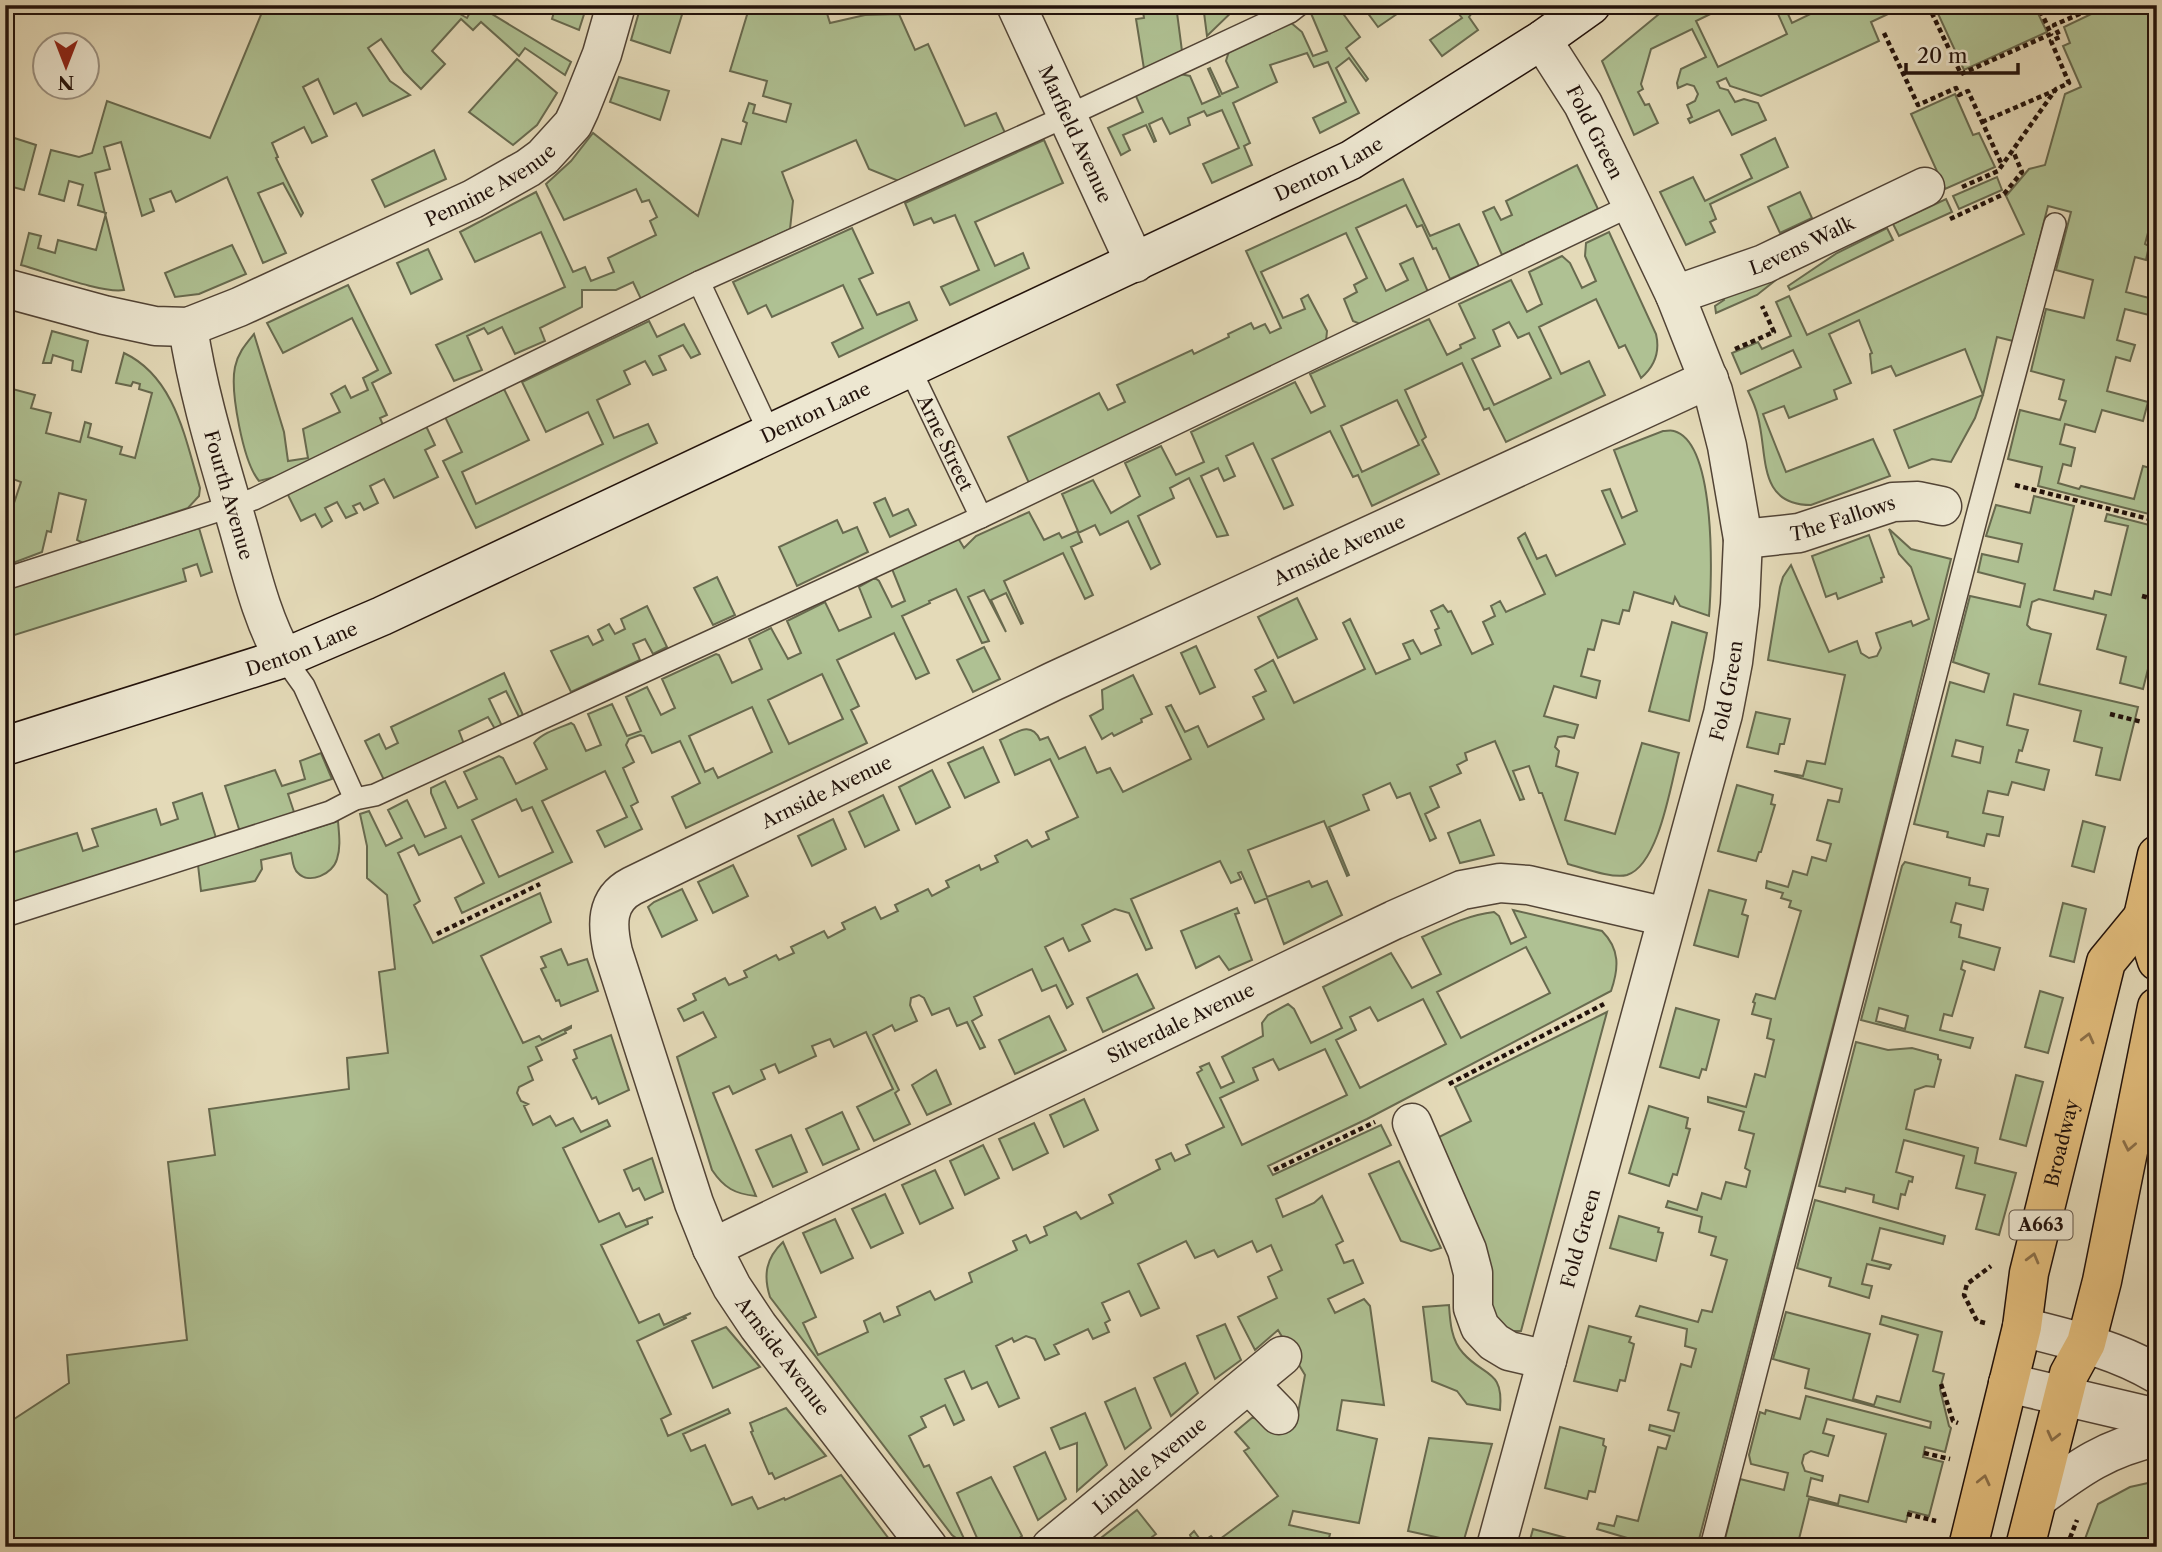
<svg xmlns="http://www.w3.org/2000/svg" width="2162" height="1552" font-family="'Libre Caslon Text',serif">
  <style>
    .green { fill: #afc193; stroke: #686a4f; stroke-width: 2; fill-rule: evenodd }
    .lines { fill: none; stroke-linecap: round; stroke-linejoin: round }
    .lane-casing { stroke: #524436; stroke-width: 24 }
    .street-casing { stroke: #524436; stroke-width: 41 }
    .secondary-casing { stroke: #22120b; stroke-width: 41 }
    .highway-casing { stroke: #22120b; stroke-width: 41 }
    .path { stroke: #22120b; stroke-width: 4.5; stroke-dasharray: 5 3.5; stroke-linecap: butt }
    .lane { stroke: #ede7d1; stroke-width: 21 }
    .street { stroke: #ede7d1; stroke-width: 38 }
    .secondary { stroke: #ede7d1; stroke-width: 38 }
    .highway { stroke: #e2bd7c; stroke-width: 38 }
    .oneway { stroke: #8c7049 }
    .labels { text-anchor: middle; stroke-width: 5; stroke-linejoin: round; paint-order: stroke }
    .shield { fill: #ede7d1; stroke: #5f5246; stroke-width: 2 }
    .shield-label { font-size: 18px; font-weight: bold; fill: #22120b }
    .street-label { font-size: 19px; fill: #22120b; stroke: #ede7d1 }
  </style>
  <rect width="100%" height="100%" fill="#e4dab8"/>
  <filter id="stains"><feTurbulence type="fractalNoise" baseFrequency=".00286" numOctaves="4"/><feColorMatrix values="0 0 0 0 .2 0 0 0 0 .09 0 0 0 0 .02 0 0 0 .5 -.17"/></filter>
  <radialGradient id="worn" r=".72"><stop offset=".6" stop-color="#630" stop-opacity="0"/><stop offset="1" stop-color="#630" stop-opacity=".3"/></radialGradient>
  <g class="green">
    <path d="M265,5H444L467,18L474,5H477L571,62L565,75L525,48L519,56L481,22L473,30L461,19L432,51L445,64L421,89L404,72L381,39L368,48L390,81L410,95L363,116L356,103L334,114L318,79L303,87L327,136L312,143L304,127L272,143L278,157L276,158L303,213L301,216L283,183L258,193L286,253L263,263L227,177L176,202L171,191L150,199L154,211L142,216L121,142L104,147L110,169L95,173L124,290C103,294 44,271 21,265L29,233L41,236L38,248L55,253L58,240L96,250L106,213L78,205L83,185L69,181L64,201L39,194L51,150L79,157L92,153L107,101L210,138Z"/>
    <polygon points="556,5 587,5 579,30 552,19"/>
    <polygon points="641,5 685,5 670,53 631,40"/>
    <polygon points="750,5 767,5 792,12 794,5 833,5 825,7 830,23 865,15 899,14 915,50 928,44 965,126 996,113 1006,135 901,182 869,169 856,140 782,172 793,201 790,229 641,299 633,282 616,290 582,290 582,307 540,328 545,341 515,354 502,327 488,334 484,328 467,336 482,370 454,381 436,345 565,287 541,232 475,262 460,232 536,192 573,272 585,267 591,281 614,272 608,258 656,235 650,221 657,217 649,200 642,202 636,189 564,220 546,184 571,161 593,133 698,216 722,139 741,144 747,123 743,121 749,103 755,105 753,113 786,122 791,104 763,96 767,81 730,71"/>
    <polygon points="1142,5 1176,5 1182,51 1144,69 1136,19 1144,18"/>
    <polygon points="1203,5 1239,5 1207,36"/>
    <polygon points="1318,5 1341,5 1339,8 1360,37 1346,48 1368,79 1366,81 1349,58 1336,68 1359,113 1320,133 1313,118 1346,102 1328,62 1314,67 1307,53 1270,65 1277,82 1233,103 1250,143 1244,146 1252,165 1212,183 1203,164 1239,148 1222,110 1207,116 1204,111 1188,118 1190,125 1170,134 1162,118 1149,124 1156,141 1154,142 1146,125 1123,135 1130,150 1121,155 1108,128 1143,112 1135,94 1180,74 1190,76 1202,104 1220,96 1208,69 1210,68 1222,94 1238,87 1226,61 1229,51 1290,22 1302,32 1313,56 1327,51 1310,11"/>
    <polygon points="1381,5 1410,5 1378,27 1367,12"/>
    <polygon points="1452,5 1466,5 1472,13 1469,17 1478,30 1442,56 1430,40 1462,18"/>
    <polygon points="1670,5 1729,5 1696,21 1718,67 1787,34 1774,5 1784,5 1792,23 1829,5 1907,5 1871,22 1879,41 1761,96 1730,86 1726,78 1717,82 1720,88 1728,90 1735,102 1744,99 1758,103 1766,120 1732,135 1719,110 1690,123 1688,119 1692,117 1687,105 1695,101 1698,94 1694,86 1687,84 1678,88 1677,83 1681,69 1706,57 1692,29 1651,49 1641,84 1643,89 1638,92 1645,105 1649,104 1658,123 1634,135 1602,61"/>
    <polygon points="1934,5 2034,5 2047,32 1964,70"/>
    <path d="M2110,5H2157V215L2153,214L2145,244L2149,246L2146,260L2135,257L2126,292L2157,300V317L2125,309L2117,340L2135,345L2130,361L2116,357L2107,391L2148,402L2143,421L2102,410L2095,432L2065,424L2060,444L2075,448L2071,466L2063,464L2058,483L2079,489L2081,486L2134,499L2143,466L2157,470V516L2038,486L2042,467L2008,459L2020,410L2060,420L2066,401L2059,399L2064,380L2031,371L2046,309L2084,318L2093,280L2056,270L2071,212L2048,206L2013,341L1997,337L1983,395L1975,418L1951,462L1932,459L1909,468L1894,430L1983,395L1965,349L1896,376L1891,366L1872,373L1870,354L1872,353L1859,320L1829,334L1851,383L1834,390L1837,399L1789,418L1784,406L1763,414L1786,472L1873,439L1890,476L1811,505C1757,505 1768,455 1758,417C1756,408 1752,399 1748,391L1801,367L1793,350L1741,374L1732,353L1758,342L1762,349L1791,336L1776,302L1789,296L1807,335L2024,234L2006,196L2029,169L2045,165L2065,94L2081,87L2063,46L2070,43L2064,27Z"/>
    <polygon points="517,59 557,93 537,125 513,145 469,112"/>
    <polygon points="619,77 669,91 660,120 610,102"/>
    <polygon points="1955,94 1973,135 1979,133 1995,167 1945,189 1911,114"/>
    <polygon points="5,135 36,145 24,190 5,185"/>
    <polygon points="1775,138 1788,167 1710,204 1716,219 1710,222 1715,232 1686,245 1660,192 1693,177 1705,201 1752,178 1741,155"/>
    <polygon points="1044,140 1063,183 975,222 995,266 1023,253 1029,268 950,305 941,287 979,270 955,215 934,223 931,218 914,225 905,203"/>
    <polygon points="434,150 446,179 385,207 372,180"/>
    <polygon points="1577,165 1598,209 1502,255 1483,212 1494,207 1501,220 1512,215 1506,201"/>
    <polygon points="1997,177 2002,190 1959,209 1953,196"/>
    <polygon points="1403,179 1430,236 1459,224 1479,266 1450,279 1436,248 1433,249 1422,225 1417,227 1406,205 1356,228 1386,291 1408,280 1400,264 1413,258 1429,294 1360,324 1353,321 1344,299 1357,292 1354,285 1367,278 1346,233 1261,272 1283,318 1305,309 1301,299 1308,295 1327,331 1326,341 1029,483 1008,437 1099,393 1108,410 1125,402 1117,385 1192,350 1194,354 1229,337 1228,334 1251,323 1254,329 1265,324 1270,333 1281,328 1246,251"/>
    <polygon points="1800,192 1812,218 1780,233 1768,207"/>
    <polygon points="1946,199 1952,212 1899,236 1893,224"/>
    <polygon points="852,228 873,273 859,279 877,315 909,302 917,320 839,357 832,343 863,328 843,285 772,317 766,305 748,314 733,282"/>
    <polygon points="1887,228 1893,240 1790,290 1788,286 1837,253"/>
    <path d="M1609,232L1656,334C1660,351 1655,366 1641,378L1625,345L1619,348L1596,299L1539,327L1561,374L1589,361L1605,395L1506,442L1489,408L1484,410L1462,363L1405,390L1426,437L1422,440L1439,474L1372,506L1358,475L1353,477L1330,431L1272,459L1293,505L1284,509L1253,443L1226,456L1235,476L1224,481L1218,468L1201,476L1228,535L1217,537L1189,478L1170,488L1174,498L1138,516L1160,564L1151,569L1128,521L1100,535L1095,525L1078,533L1082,542L1071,547L1093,595L1085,599L1063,553L1004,581L1023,623L1021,624L1006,593L991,600L1006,632L984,590L968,597L989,641L982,643L956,589L929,601L930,603L902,616L929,673L916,679L894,633L837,660L859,706L851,710L867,743L686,828L672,797L700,783L680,741L652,753L644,736L640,735L629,739L626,745L634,762L623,768L638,802L631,806L642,829L605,847L597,831L627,817L605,771L542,801L572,862L462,913L455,898L484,883L461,836L419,855L414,845L398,853L420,901L414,905L433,943L540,893L551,922L481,956L523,1043L539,1036L542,1040L571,1026V1028L565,1031L566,1033L536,1047L542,1060L528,1067L533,1080L519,1087L517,1093L521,1101L528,1104L524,1106L533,1125L550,1116L556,1126L573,1118L581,1132L607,1120L610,1126L563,1148L599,1222L619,1213L626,1227L653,1217L647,1219L648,1224L601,1245L639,1323L659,1314L664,1325L691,1313L685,1316L686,1318L637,1341L671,1414L661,1419L668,1436L728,1409L730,1413L683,1434L691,1451L705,1445L732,1505L752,1497L758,1509L784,1498L785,1500L841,1475L895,1547H5V1425L69,1383L67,1355L187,1340L168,1162L215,1155L209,1109L349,1089L347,1058L388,1053L379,972L395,969L387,895L367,878V846L360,814L369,811L386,846L402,838L388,810L407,800L425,837L446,828L431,793V788L445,781L458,808L477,799L464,772L499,756L503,758L516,784L547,769L534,743C542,733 559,728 571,723L574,725L586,751L601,745L588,714L612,704L627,736L641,731L626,697L647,687L661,715L675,708L662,679L716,654L719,655L732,683L762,669L749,639L771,628L788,659L801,653L787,621L825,602L839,631L871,617L859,587L875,578L879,581L892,607L905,601L892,569L958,538L964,548L976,536L1029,512L1044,540L1059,533L1062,538L1078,531L1062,494L1093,480L1111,513L1140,496L1125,463L1161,446L1176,475L1204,462L1191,432L1295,382L1311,413L1325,406L1310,374L1429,319L1447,355L1461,348L1460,345L1475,338L1459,304L1511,280L1527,312L1542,304L1529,272L1562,256L1570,263L1582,288L1596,281L1585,256L1586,243ZM1509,322L1518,338L1529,333L1551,378L1494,405L1472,359L1500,346L1493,330ZM1397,400L1419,445L1362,472L1341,426ZM822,674L843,719L789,744L768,700ZM752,707L772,752L718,778L713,768L705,772L689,736ZM516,799L522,811L532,807L553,852L499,877L472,820Z"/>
    <polygon points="232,245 246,274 199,294 175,297 165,273"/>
    <polygon points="428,249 442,279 411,294 397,263"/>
    <polygon points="1800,261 1757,295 1716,313 1715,306 1724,300 1720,292"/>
    <path d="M348,285L391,373L372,383L387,415L380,418L383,425L279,476L259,481C243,462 230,391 235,367C238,353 245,345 254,334L284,432L288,461L308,458L303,429L340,412L331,394L345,386L351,398L368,390L363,378L378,370L352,318L283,353L267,323Z"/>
    <polygon points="649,321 657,337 684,324 700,354 691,358 683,345 659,356 666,370 653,375 645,361 624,371 630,384 597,400 614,438 648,424 657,443 476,528 443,461 462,452 445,417 504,389 529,440 462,472 476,504 603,444 588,412 546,432 522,382"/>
    <polygon points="52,331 88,341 81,372 72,370 73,361 53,355 51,363 43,363"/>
    <path d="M124,353C175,377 185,438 200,488L199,496L188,508L83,543L77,540L86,500L59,493L51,532L47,531L42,552L5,566V504L13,506L21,482L5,476L9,463L5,461V387L35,395L31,408L51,413L46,433L80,442L85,422L91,424L88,437L122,447L120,454L135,458L152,393L139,389L140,384L133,382L131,386L116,383Z"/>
    <polygon points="426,426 435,445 425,450 438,477 394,498 384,479 370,486 378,503 364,510 360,503 353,506 357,513 346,518 337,502 325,508 332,521 322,527 315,514 301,521 287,493"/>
    <path d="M1663,431C1667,431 1671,430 1674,431C1717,443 1712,581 1709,616L1680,606L1675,597L1673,604L1634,592L1629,611L1623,610L1619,624L1602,620L1594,650L1588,649L1581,676L1600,681L1596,698L1554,686L1544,716L1578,725L1574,738L1565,736L1558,737L1555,747L1559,751L1556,766L1578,773L1565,820L1615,834L1642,743L1679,753C1671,783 1659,865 1627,875C1613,879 1583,868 1568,864L1542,793H1539L1529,766L1513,771L1524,799L1520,800L1495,741L1465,753L1467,760L1457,765L1461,773L1430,787L1439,807L1425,814L1436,838L1430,841L1410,793L1397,798L1390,783L1363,795L1369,810L1329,827L1349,875L1347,876L1324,821L1248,850L1267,897L1309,881L1312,887L1327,881L1342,915L1284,944L1267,898L1255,903L1241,872L1238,873L1241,879L1231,883L1220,861L1131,899L1152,948L1146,950L1129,913L1115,909L1082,925L1090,941L1069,951L1063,938L1045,947L1073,1004L1067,1008L1056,985L1042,991L1032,969L974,997L982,1015L972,1021L985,1047L980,1049L967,1022L957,1026L949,1008L932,1015L924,998L919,995L911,998L910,1005L917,1021L895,1031L892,1025L873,1035L899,1090L895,1093L910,1124L874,1141L857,1107L893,1089L866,1032L834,1047L830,1039L812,1046L816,1056L779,1073L775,1064L761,1070L765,1079L733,1094L729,1086L713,1093L756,1196C735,1194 724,1188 712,1170L677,1057L716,1037L703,1012L684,1021L678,1009L696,1000L693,994L725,978L729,985L747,977L744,971L776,955L779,960L794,953L791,947L824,931L828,938L845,929L842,923L875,907L881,919L898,911L895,905L928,889L932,896L949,887L946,881L979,865L981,870L998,862L995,856L1027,840L1032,847L1049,839L1046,832L1078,817L1050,759L1015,775L1000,740C1016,733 1031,720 1040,740L1048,737L1059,759L1085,747L1097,773L1110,768L1123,792L1191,759L1166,707L1171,705L1185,732L1198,726L1208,747L1264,719L1253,697L1266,691L1255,670L1273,660L1294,703L1365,669L1343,623L1350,619L1376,674L1410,659L1403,644L1413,640L1421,654L1441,645L1435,630L1439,628L1431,611L1443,605L1448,612L1451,611L1472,654L1493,644L1483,622L1495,616L1491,606L1500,601L1506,612L1545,594L1518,538L1525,533L1537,559L1546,555L1556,576L1625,544L1602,491L1610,489L1622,518L1637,511L1614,450Z"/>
    <path d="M2034,496L2074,506L2054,590L2093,599L2095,591L2111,595L2128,526L2105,521L2107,514L2157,527V633L2143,689L2120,683L2126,657L2097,649L2106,615L2039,599L2032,602L2027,625L2031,629L2051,634L2039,684L2138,707L2120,780L2096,775L2102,748L2074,741L2081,711L2014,694L2007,725L2028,730L2022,751L2019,750L2016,762L2049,770L2044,790L2012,782L2008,795L1988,791L1983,813L2003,817L1999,836L1987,834L1984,846L1947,837L1948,832L1914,824L1950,682L1984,692L1989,674L1953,662L1970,596L2020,607L2025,584L1978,572L1982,554L2018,562L2022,544L1986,536L1996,505L2030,513ZM1956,740L1983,747L1980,763L1952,756Z"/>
    <polygon points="885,498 893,516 908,509 916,525 890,537 874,503"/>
    <polygon points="837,520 843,533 857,527 868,552 797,586 779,547"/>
    <polygon points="199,528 212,572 201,576 197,564 183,569 186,581 5,638 5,588"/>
    <polygon points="1889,529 1911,549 1951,559 1863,911 1697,1547 1643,1547 1644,1543 1597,1529 1599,1523 1614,1526 1617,1516 1638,1521 1658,1447 1666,1449 1670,1436 1649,1430 1650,1425 1674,1431 1679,1413 1668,1410 1681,1364 1691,1367 1696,1349 1685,1346 1687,1329 1636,1316 1640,1306 1698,1322 1702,1310 1712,1312 1727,1260 1711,1255 1716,1237 1699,1232 1702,1217 1666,1207 1668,1201 1697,1210 1702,1193 1721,1199 1726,1182 1746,1187 1750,1171 1745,1168 1754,1134 1739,1130 1744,1112 1708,1102 1708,1097 1746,1107 1755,1074 1765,1077 1774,1040 1767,1038 1771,1019 1752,1014 1755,1003 1753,1002 1756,994 1775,999 1801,911 1789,907 1791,901 1781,898 1783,893 1766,888 1767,881 1788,887 1793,871 1807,875 1812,857 1826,861 1831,844 1817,840 1828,800 1839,802 1842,789 1774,771 1803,776 1807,761 1825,764 1845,675 1768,660 1780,587 1783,577 1791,565 1829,652 1857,641 1861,653 1869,658 1877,656 1881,648 1876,633 1911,621 1913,626 1929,619 1911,567 1899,554"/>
    <polygon points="1869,535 1884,577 1881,578 1882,582 1838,599 1836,593 1826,597 1812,556"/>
    <polygon points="717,577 735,615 713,625 694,588"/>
    <polygon points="1297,598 1317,639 1278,658 1258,617"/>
    <polygon points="647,606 667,647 653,654 645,639 633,644 640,660 571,692 551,651 588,636 593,645 603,640 598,630 609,624 615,634 625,629 621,619"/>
    <polygon points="1672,622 1707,633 1689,721 1649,711"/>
    <polygon points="1196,646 1215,687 1200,694 1181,653"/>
    <polygon points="984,647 1000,679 973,692 957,660"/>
    <polygon points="504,673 523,715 519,717 506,691 489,699 502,726 495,729 488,717 459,731 464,744 385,782 365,741 379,734 386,749 398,743 391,727"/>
    <polygon points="1133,675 1152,714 1141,719 1142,722 1114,736 1112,733 1102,739 1090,716 1103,709 1102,690"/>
    <polygon points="1756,712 1790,719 1784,744 1780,744 1778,754 1747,747"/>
    <polygon points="983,747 999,782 965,798 948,763"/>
    <polygon points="321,753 332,779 288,794 295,815 240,832 225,786 275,770 282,786 305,779 300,761"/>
    <polygon points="932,770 950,807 916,824 899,787"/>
    <polygon points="1737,785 1773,795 1771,804 1775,805 1761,852 1759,852 1756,861 1718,851"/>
    <polygon points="202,793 217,841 5,908 5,855 77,833 83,851 98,846 92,829 156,809 161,825 178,819 173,803"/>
    <polygon points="883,795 899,830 865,847 849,812"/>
    <polygon points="833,819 846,849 812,866 798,836"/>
    <polygon points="1480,820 1494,855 1460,863 1448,833"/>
    <path d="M338,821C339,834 341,847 337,859C333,874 309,885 298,873C292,868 293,859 291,853L261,860L262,869L255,881L201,891L198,865Z"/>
    <polygon points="2083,821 2105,827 2094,872 2072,866"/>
    <path d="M1905,862L1970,878L1969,885L1988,889L1983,910L1956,903L1951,922L1961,925L1959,937L2000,948L1994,970L1963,961L1961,969L1965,971L1952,1016L1944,1014L1940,1030L1973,1038L1970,1048L1861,1020L1902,866ZM1879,1008L1908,1016L1905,1029L1876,1021Z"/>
    <polygon points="733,865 748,896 713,913 698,882"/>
    <polygon points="682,889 697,920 662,937 648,907 654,902"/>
    <polygon points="1709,890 1746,900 1742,914 1748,916 1738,957 1694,945"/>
    <polygon points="2063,903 2086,909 2074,962 2050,956"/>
    <polygon points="1237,908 1239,913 1235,914 1252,960 1229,970 1219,956 1196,968 1181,931"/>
    <path d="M1513,910L1602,931C1620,949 1619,968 1611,991L1367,1119L1268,1166L1273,1175L1381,1125L1391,1145L1276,1199L1283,1217L1314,1203L1322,1196L1343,1241L1336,1245L1344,1263L1353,1260L1363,1283L1328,1299L1335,1313L1364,1299L1370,1306L1384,1405L1342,1400L1337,1430L1377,1439L1359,1523L1293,1511L1289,1525L1330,1534L1329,1538L1341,1543L1340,1547H1189L1194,1545L1190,1535L1194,1531L1202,1542L1211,1536L1216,1542L1278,1496L1244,1451L1249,1448L1235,1432L1253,1417L1276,1432L1298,1413L1305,1375L1278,1330L1255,1350L1238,1317L1277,1298L1268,1277L1282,1270L1271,1245L1257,1252L1252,1241L1218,1257L1214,1250L1195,1258L1186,1241L1138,1264L1159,1308L1141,1316L1129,1291L1102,1303L1110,1320L1105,1323L1109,1332L1093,1339L1088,1329L1054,1345L1059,1354L1045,1360L1035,1339L1026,1336L1014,1342L1012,1338L996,1346L1019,1398L999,1407L987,1382L972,1389L964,1371L945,1379L964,1420L954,1425L945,1405L921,1417L926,1427L909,1436L924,1467L929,1465L968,1547L952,1535L770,1297C763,1275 766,1258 783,1242L816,1317L803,1323L818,1355L868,1332L864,1321L880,1313L884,1322L900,1315L897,1307L930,1291L935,1300L972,1282L969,1273L1017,1250L1013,1241L1026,1235L1030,1243L1047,1235L1044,1227L1076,1212L1081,1219L1113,1203L1109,1195L1160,1169L1156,1160L1171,1153L1175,1161L1190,1154L1186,1145L1224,1127L1197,1073L1202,1070L1200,1067L1209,1063L1221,1088L1234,1082L1222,1057L1263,1036L1262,1023L1268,1015L1288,1004L1294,1009L1311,1043L1342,1028L1323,987L1391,953L1412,988L1441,974L1422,937C1446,926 1468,915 1494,912L1499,916L1511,944L1526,937ZM1526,947L1550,993L1461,1038L1437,992ZM1423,999L1446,1044L1360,1088L1336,1040L1356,1030L1350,1017L1370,1007L1378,1021ZM1325,1049L1347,1095L1242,1145L1220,1098L1258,1080L1253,1068L1273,1059L1279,1070Z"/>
    <polygon points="561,949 568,965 587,959 598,991 561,1006 559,1000 556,1001 541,969 546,967 541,957"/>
    <polygon points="1137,974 1154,1008 1103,1032 1087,998"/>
    <polygon points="2040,991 2063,998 2048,1053 2025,1047"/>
    <polygon points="1676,1008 1719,1020 1706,1070 1702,1069 1699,1078 1660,1067"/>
    <polygon points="1607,1012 1521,1331 1504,1331 1491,1324 1435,1139 1471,1121 1455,1087"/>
    <polygon points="1049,1016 1066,1050 1015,1074 999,1040"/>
    <polygon points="611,1035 629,1090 599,1104 596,1097 592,1099 573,1060 577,1058 574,1050"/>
    <polygon points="1856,1042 1888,1050 1912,1048 1938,1055 1938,1059 1941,1060 1934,1087 1926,1086 1915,1090 1906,1129 1978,1148 1975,1163 2016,1173 1999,1235 1976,1229 1985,1195 1956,1188 1964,1156 1904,1140 1896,1172 1913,1177 1912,1182 1909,1181 1905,1195 1901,1194 1898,1209 1873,1202 1874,1195 1846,1188 1845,1192 1819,1186"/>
    <polygon points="936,1070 951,1104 927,1115 912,1085"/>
    <polygon points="2016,1075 2043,1082 2026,1146 2000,1139"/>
    <polygon points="1084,1099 1098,1130 1064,1147 1050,1115"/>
    <polygon points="1649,1106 1688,1118 1686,1128 1690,1129 1677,1175 1673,1174 1669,1186 1629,1173"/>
    <polygon points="842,1112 859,1149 823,1165 806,1129"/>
    <polygon points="1034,1123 1048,1153 1013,1170 999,1139"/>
    <polygon points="791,1135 807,1172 773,1187 756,1150"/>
    <polygon points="983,1145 999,1178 965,1195 950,1161"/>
    <polygon points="652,1158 663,1192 645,1200 639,1188 633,1191 624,1170"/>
    <polygon points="1399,1161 1441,1248 1431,1251 1401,1241 1369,1174"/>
    <polygon points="935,1170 953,1208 920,1224 902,1185"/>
    <polygon points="885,1194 903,1233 871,1248 852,1209"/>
    <polygon points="1815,1200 1945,1236 1943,1244 1880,1228 1872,1260 1891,1265 1889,1269 1867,1264 1862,1284 1872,1286 1869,1298 1829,1286 1831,1278 1797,1268"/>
    <polygon points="1619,1216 1659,1228 1658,1232 1663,1233 1656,1261 1610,1248"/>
    <polygon points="835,1219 853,1258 821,1273 803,1233"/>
    <path d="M1449,1305C1450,1321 1451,1340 1463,1353C1484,1377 1504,1369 1500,1410L1467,1404L1457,1391L1432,1381L1423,1307Z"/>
    <path d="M1786,1312L1870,1334L1853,1399L1874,1405L1877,1396L1900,1402L1918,1335L1880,1324L1882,1316L1942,1332L1933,1371L1944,1374L1940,1389L1949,1426L1951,1428L1945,1452L1925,1447L1923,1457L1943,1462L1929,1516L1909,1511L1906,1522L1809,1499L1797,1547H1723L1740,1479L1784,1490L1788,1473L1751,1464L1749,1455L1760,1412L1765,1414L1766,1410L1800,1419L1806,1396L1930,1428L1931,1422L1805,1388L1809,1369L1773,1359ZM1827,1419L1886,1434L1868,1502L1840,1495L1838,1504L1807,1496L1811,1478L1822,1481L1823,1476L1805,1471L1802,1463L1804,1455L1811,1451L1828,1456L1834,1436L1823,1433Z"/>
    <polygon points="1225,1324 1241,1360 1215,1379 1197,1336"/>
    <polygon points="1589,1326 1631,1337 1629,1342 1634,1344 1625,1381 1620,1380 1617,1391 1574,1381"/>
    <polygon points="726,1327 760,1367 713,1388 692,1341"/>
    <polygon points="1185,1363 1198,1393 1171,1416 1154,1378"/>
    <polygon points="1135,1388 1151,1428 1125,1449 1105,1402"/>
    <polygon points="786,1408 826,1456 775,1479 772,1473 769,1474 751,1432 753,1431 750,1423"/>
    <polygon points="1085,1413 1107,1465 1077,1491 1077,1443 1060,1449 1051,1428"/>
    <polygon points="1560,1427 1604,1439 1603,1445 1606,1447 1595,1492 1589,1491 1587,1499 1545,1488"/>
    <polygon points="1429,1438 1492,1444 1463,1543 1408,1531"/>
    <polygon points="1045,1452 1066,1499 1038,1520 1014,1467"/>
    <polygon points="991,1477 1022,1536 1007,1547 981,1547 957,1493"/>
    <polygon points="2157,1481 2157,1547 2082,1547 2098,1504 2130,1487"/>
    <polygon points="1137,1510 1156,1534 1152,1537 1154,1541 1146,1547 1101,1547 1097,1541"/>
    <polygon points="1533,1529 1578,1541 1577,1547 1528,1547"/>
  </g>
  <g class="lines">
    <defs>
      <g id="lane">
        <polyline points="699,282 770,434"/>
        <path id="s1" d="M910,369L981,517"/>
        <polyline points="5,579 254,499 699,282 1067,116 1290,12 1299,5"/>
        <polyline points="284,658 304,686 355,799"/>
        <polyline points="5,916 330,812 355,799 375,795 981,517 1632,205"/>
        <polyline points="1711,1547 1979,508 2055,224"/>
      </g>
      <g id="street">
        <path id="s2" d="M1016,5L1135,263"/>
        <path id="s3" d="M5,288L104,315L155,326L188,327L239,307L473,199L528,168L543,157L573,124L580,109L602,54L616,5"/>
        <path id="s4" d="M1675,295L1764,264L1925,187"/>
        <path id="s5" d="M188,327C198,394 219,460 238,526C251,571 261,617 284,658"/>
        <path id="s6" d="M1743,539L1799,533L1893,502L1918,501L1942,506"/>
        <polyline points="1412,1123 1467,1250 1473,1273 1473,1308 1480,1327 1494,1342 1509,1351 1547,1360"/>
        <path id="s7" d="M712,1248L1394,920L1462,890L1500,883L1528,885L1667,917"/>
        <path d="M2022,1327C2069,1339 2115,1349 2157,1374"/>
        <polyline points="2008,1383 2157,1418"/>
        <polyline points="1249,1384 1279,1415"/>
        <path d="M2038,1498C2079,1468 2106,1448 2157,1437"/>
        <path id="s8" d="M928,1547L758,1326L732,1287L712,1248L694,1203L613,952C607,926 605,900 632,886L1054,681L1709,379"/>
        <path id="s9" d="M1051,1547L1282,1356"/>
        <path id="s10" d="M1496,1547L1723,714L1733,662L1740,605L1743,539L1727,446L1713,391L1675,295L1632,205L1583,104L1542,40"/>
      </g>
      <g id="secondary">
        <path id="s11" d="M5,746L284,658L382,616L1351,160L1542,40L1591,5"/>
      </g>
      <g id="highway">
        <polyline points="2157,855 2143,917 2157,961"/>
        <path id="s12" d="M1968,1547L2022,1327L2029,1273L2106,962L2143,917"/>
        <polyline points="2025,1547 2069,1374 2086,1343 2102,1281 2157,1007"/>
      </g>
    </defs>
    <use href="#lane" class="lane-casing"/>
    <use href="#street" class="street-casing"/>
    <use href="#secondary" class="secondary-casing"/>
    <use href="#highway" class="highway-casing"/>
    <g class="path">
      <polyline points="1928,5 1961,74 2051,34 2038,5"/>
      <polyline points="1884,33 1918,105 1956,88 1959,95 1968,91 2002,165"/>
      <polyline points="1982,122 2056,90"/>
      <polyline points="1962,187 1998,171 2056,89 2069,83 2051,41 2060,37 2054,25 2100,5"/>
      <polyline points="1950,219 2004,194 2022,172 2013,151"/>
      <polyline points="1735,349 1774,332 1762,306"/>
      <polyline points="2015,485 2157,521"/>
      <polyline points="2155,543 2157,543"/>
      <polyline points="2142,596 2157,600"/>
      <polyline points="2110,714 2142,722"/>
      <polyline points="437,934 540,884"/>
      <polyline points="1449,1084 1604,1004"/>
      <polyline points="1274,1170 1375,1122"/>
      <polyline points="2157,1221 2153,1239 2157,1282"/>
      <polyline points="1985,1323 1977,1321 1964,1295 1967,1284 1991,1266"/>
      <polyline points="1941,1384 1953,1421 1958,1423"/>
      <polyline points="1924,1453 1950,1459"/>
      <polyline points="1907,1514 1936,1521"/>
      <polyline points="2070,1538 2077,1520"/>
    </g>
    <use href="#lane" class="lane"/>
    <use href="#street" class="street"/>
    <use href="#secondary" class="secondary"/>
    <use href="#highway" class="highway"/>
  </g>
  <defs><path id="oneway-chevron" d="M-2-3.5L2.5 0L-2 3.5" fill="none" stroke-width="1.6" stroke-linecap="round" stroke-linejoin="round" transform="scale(1.75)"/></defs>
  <g class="oneway">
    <use href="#oneway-chevron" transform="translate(2088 1038) rotate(-76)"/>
    <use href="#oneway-chevron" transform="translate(2129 1146) rotate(101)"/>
    <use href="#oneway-chevron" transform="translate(2033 1258) rotate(-75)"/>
    <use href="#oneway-chevron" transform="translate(2053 1436) rotate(104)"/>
    <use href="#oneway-chevron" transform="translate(1984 1480) rotate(-77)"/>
  </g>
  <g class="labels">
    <rect class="shield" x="2009.5" y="1210.5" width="63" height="29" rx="5"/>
    <g class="shield-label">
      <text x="2041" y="1231">A663</text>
    </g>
    <g class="street-label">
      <text transform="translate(1595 132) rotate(63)" y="7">Fold Green</text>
      <text dy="7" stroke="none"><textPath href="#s2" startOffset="142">Marfield Avenue</textPath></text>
      <text dy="7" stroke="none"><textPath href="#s11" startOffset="1446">Denton Lane</textPath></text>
      <text dy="7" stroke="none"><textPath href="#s3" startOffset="522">Pennine Avenue</textPath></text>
      <text dy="7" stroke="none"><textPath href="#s4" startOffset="136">Levens Walk</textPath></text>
      <text dy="7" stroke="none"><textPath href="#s11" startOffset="878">Denton Lane</textPath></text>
      <text dy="7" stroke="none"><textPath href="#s1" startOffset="82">Arne Street</textPath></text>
      <text dy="7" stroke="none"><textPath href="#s5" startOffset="173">Fourth Avenue</textPath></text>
      <text dy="7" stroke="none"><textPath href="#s6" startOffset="102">The Fallows</textPath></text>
      <text dy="7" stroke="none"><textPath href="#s8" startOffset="1540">Arnside Avenue</textPath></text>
      <text dy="7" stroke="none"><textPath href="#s11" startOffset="312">Denton Lane</textPath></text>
      <text dy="7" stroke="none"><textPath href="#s10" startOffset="887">Fold Green</textPath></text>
      <text dy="7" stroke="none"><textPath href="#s8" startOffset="973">Arnside Avenue</textPath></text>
      <text dy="7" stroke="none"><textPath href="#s7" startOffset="520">Silverdale Avenue</textPath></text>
      <text dy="7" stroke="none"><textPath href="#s12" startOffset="415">Broadway</textPath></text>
      <text dy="7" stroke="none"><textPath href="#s10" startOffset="320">Fold Green</textPath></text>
      <text transform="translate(783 1356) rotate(53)" y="7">Arnside Avenue</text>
      <text dy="7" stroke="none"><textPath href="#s9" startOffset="128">Lindale Avenue</textPath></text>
    </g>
  </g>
  <rect width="2162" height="1552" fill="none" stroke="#e4dab8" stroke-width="28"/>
  <rect x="7" y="7" width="2148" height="1538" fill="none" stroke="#22120b" stroke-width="3.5"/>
  <rect x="14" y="14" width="2134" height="1524" fill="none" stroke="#22120b" stroke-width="2"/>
  <g transform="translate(66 66) rotate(180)"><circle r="33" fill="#ede7d1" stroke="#9c9282" stroke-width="2"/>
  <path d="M0-5L12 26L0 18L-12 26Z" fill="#8f2418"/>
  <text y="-10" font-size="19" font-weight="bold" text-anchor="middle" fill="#22120b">N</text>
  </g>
  <path d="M1906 63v10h112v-10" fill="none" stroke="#22120b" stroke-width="3.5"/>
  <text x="1917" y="63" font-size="21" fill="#22120b" stroke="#ede7d1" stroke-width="5" paint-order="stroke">20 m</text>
  <rect width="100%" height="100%" filter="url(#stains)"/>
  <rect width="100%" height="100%" fill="url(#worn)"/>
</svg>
